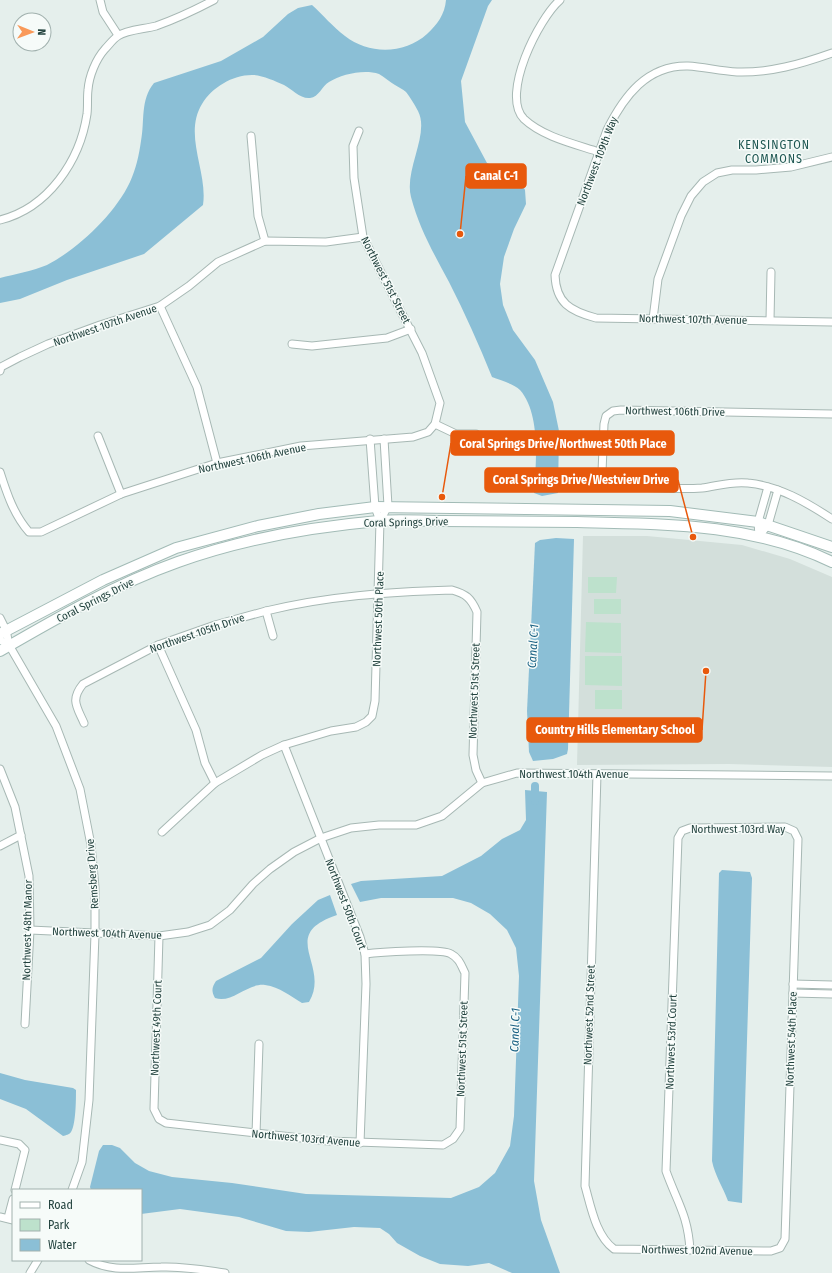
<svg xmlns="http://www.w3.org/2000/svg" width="832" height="1273" font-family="'Fira Sans Condensed',sans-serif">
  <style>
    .built { fill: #d3dfdb }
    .green { fill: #bde1cc }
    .water { fill: #8bbfd6 }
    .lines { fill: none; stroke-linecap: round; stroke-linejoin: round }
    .canal { stroke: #8bbfd6; stroke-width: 8 }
    .street-casing { stroke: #a7b8b4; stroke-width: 9 }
    .secondary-casing { stroke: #a2bbb6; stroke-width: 12 }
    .street { stroke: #fff; stroke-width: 7 }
    .secondary { stroke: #fff; stroke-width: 10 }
    .labels { text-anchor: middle; stroke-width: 3; stroke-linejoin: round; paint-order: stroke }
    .street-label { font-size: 11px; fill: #22423e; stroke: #f6fbf9 }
    .neighbourhood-label { font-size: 12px; letter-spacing: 1px; fill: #1d5651; stroke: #f6fbf9 }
    .water-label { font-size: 12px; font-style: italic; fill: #186082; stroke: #f6fbf9 }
    .leader { fill: none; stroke: #e8590c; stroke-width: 1.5 }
    .callout-dot { fill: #e8590c; stroke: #f6fbf9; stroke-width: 1.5 }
    .callout { fill: #e8590c; stroke: #e8590c; stroke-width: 1.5 }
    .callout-label { font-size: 12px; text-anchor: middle; font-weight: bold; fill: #fff }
  </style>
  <rect width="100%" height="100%" fill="#e5efec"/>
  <polygon class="built" points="583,536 647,536 742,545 790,559 832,577 832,767 729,764 577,765"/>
  <g class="green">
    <polygon points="588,577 617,577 616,593 588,593"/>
    <rect x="594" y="599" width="27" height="15"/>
    <polygon points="586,622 621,623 621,653 585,652"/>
    <polygon points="585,656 622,656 622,686 585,685"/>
    <rect x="595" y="690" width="27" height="19"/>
  </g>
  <g class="water">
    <path d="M446,0H492L488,6L461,81L465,122L487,163L508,173L521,182L525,190L526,204L514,229L504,257L500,284L503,305L513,330L535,360L553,402L559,431L558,493L542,496L534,493C536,463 541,414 520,390C514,384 500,380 492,377C479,345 465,313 449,282C434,254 419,228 411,197C404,170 430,134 418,111C415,105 410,97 406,92C403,89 398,87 395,85C390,82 384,77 379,74C364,69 342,74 329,82C322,86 319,97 310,98C300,99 292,89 284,85C275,81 264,76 254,75C234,74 212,87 202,104C183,135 208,172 203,205L144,254L67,280L20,299L0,303V278C15,274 33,271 47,265C78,249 115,214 130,182C136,169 139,155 141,141C145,121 140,100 154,83L221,61L263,37L288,14L298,8L312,5C323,15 333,27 345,36C369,55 405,54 427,34C437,25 445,14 446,0Z"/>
    <polygon points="556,538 574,539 568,749 567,754 553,759 533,761 529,752 527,711 535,543 540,540"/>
    <polygon points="525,790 547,792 534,1181 541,1220 560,1273 512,1273 489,1263 468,1266 440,1264 420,1256 397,1243 389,1234 380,1228 354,1227 309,1232 286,1231 239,1217 180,1209 141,1214 141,1190 91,1190 90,1187 99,1151 103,1145 112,1145 120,1148 135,1163 149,1171 172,1177 232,1183 306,1194 451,1198 479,1187 495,1173 510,1146 514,1116 519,976 516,948 507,930 490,914 471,903 453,898 381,898 360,902 351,884 361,881 442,876 481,856 502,839 520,830 526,820"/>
    <path d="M722,870L750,872L752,878L742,1203L728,1201C723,1187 715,1176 712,1161L719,873Z"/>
    <path d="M330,895L337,915C277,935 331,965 309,1002L302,1003C290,996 280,987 265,985C247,983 232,1004 215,998C211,991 212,987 216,981L261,958L292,924L318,900Z"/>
    <path d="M0,1073L25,1080L73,1088L76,1090C76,1098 76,1125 71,1132C69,1135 66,1135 63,1136L26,1109L0,1099Z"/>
  </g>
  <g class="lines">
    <polyline class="canal" points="535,801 535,786"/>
    <defs>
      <g id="street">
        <polyline points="100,0 103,12 118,35"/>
        <path d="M560,0C539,18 500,95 524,119C543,137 575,144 599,152"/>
        <path d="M832,53C801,64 770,73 737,72C720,71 704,67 688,66C647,65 624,96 607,130L555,275C556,303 570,311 596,318L832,322"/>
        <polyline points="251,136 258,216 265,241"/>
        <path d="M0,220C48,208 80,161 87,114C88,106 87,98 88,90C89,76 96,59 105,49C109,45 113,39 118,36C126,30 145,29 156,26C176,19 195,10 214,0"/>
        <polyline points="160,306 197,387 217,463"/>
        <polyline points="653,319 658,279 681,216 691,196 703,182 717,173 732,170 756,170 791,167 832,157"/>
        <polyline points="770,320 771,272"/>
        <polyline points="292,344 312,346 387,338 411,329"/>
        <polyline points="0,371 1,367 20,357 48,344 100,325 160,306 189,286 218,262 265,241 326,242 363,237"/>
        <path d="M832,414L621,410L613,411L606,416L604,424L602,472L611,483L619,486C646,487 675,490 702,488C717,486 732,481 748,483C779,486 806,502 832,519"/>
        <polyline points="435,424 456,434 476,434"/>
        <polyline points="98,436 121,494"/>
        <path d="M0,472C7,494 14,515 29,532H41L121,494L217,463L301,446L413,437L428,432L435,424L440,403L422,353L363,237L354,178L353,146L359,131"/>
        <polyline points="380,521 388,506 384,439"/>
        <polyline points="759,536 768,525 778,490"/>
        <polyline points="759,536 758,522 768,487"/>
        <path d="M266,611C327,596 389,592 452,590C466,594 471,598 477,612L473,755L476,770L482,783"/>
        <polyline points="0,618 6,630 9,645 56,726 80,789 91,845 95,887 95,934 89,1100 82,1162 72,1190"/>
        <polyline points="0,640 9,645"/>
        <polyline points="158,645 196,730 205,763 215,783"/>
        <path d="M84,723C77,707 70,700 83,684L158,645L215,625L266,611L273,636"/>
        <polyline points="284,745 360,937 365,954 366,984 360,1143"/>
        <polyline points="0,769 15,807 29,876 30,930 25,1024"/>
        <path d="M597,774L585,1186C591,1207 596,1236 614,1249L771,1251L780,1248L785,1239L798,839L794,831L785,827L690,828L682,831L678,838L666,1171C677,1202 688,1215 690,1250"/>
        <polyline points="162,832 215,783 262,755 284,745 331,731 356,727 366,722 372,716 375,701 380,521 375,507 370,439"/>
        <polyline points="0,846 21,835"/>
        <polyline points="30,930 159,936 188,932 210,925 230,910 253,884 270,869 294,852 321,838 351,828 379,825 416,825 442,816 482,783 517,773 832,776"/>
        <path d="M159,936L154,1109L159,1119L166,1123L328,1141L443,1145L453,1139L460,1129L465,973C461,965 459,958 451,954C441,948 379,952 365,954"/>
        <polyline points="793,984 832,985"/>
        <polyline points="793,993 832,994"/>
        <polyline points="256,1134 259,1044"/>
        <polyline points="0,1140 19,1144 25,1150 15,1190"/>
        <polyline points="0,1217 13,1220"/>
        <polyline points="8,1218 13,1199"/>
        <path d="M89,1260C113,1273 136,1267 161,1267C183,1266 204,1270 225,1273"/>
        <polyline points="30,1273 38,1260"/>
      </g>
      <g id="secondary">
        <polyline points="0,634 103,580 176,548 258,526 319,514 375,507 670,511 758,522 832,547"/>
        <path d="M0,651C57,618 116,584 178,562C242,539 311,527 378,521C399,519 421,521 443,521C488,521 532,522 577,522C664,524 752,523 832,562"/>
      </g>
    </defs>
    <use href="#street" class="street-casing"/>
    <use href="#secondary" class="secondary-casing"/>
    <use href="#street" class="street"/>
    <use href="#secondary" class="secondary"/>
  </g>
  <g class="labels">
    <g class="street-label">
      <text transform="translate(597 161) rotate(-69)" y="4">Northwest 109th Way</text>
      <text transform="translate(386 280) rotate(63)" y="4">Northwest 51st Street</text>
      <text transform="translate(693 319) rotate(1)" y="4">Northwest 107th Avenue</text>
      <text transform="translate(105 325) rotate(-19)" y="4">Northwest 107th Avenue</text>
      <text transform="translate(675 411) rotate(1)" y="4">Northwest 106th Drive</text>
      <text transform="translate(252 458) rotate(-12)" y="4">Northwest 106th Avenue</text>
      <text transform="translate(406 522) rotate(-1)" y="4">Coral Springs Drive</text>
      <text transform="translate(95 600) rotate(-27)" y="4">Coral Springs Drive</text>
      <text transform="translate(378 619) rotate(-88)" y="4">Northwest 50th Place</text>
      <text transform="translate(197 633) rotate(-19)" y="4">Northwest 105th Drive</text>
      <text transform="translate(474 691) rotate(-88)" y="4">Northwest 51st Street</text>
      <text x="574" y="778">Northwest 104th Avenue</text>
      <text x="738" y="833">Northwest 103rd Way</text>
      <text transform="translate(92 874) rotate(-94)" y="4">Remsberg Drive</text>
      <text transform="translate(346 904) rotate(69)" y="4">Northwest 50th Court</text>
      <text transform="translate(27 930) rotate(-89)" y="4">Northwest 48th Manor</text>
      <text transform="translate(107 933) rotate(2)" y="4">Northwest 104th Avenue</text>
      <text transform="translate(589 1015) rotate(-88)" y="4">Northwest 52nd Street</text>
      <text transform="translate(156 1028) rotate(-88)" y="4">Northwest 49th Court</text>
      <text transform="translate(791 1039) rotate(-88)" y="4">Northwest 54th Place</text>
      <text transform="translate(671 1042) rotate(-88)" y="4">Northwest 53rd Court</text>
      <text transform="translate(462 1049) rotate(-88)" y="4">Northwest 51st Street</text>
      <text transform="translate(306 1138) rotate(5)" y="4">Northwest 103rd Avenue</text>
      <text transform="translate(697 1250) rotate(1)" y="4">Northwest 102nd Avenue</text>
    </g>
    <g class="neighbourhood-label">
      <text x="774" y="149">KENSINGTON<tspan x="774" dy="14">COMMONS</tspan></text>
    </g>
    <g class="water-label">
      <text transform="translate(533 646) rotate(-87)" y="4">Canal C-1</text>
      <text transform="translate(515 1030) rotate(-88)" y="4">Canal C-1</text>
    </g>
  </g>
  <path class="leader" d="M460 234L466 176M442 497L451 443M693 537L678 480M706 671L702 730"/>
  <g class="callout-dot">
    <circle cx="460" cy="234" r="4"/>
    <circle cx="442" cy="497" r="4"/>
    <circle cx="693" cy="537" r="4"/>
    <circle cx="706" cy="671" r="4"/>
  </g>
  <g class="callout">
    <rect x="466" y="164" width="60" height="24" rx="4"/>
    <rect x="451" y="431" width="223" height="24" rx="4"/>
    <rect x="485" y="468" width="193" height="24" rx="4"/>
    <rect x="527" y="718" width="175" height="24" rx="4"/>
  </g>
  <g class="callout-label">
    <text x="496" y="180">Canal C-1</text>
    <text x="563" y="448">Coral Springs Drive/Northwest 50th Place</text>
    <text x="581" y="484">Coral Springs Drive/Westview Drive</text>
    <text x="615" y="734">Country Hills Elementary School</text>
  </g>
  <rect x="12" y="1189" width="130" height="72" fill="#f6fbf9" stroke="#a1b1ae"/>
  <rect x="20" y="1202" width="20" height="6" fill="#ffffff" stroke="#a1b1ae"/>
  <text x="48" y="1209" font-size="12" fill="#22423e">Road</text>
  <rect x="20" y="1219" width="20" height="12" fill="#bde1cc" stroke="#a1b1ae"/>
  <text x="48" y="1229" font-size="12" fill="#22423e">Park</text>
  <rect x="20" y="1239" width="20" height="12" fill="#8bbfd6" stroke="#a1b1ae"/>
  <text x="48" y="1249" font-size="12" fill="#22423e">Water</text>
  <g transform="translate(32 32) rotate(91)"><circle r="19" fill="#f6fbf9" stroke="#a1b1ae"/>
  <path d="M0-3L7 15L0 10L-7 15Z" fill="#f99959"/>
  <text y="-6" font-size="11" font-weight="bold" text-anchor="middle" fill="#22423e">N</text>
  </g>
</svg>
